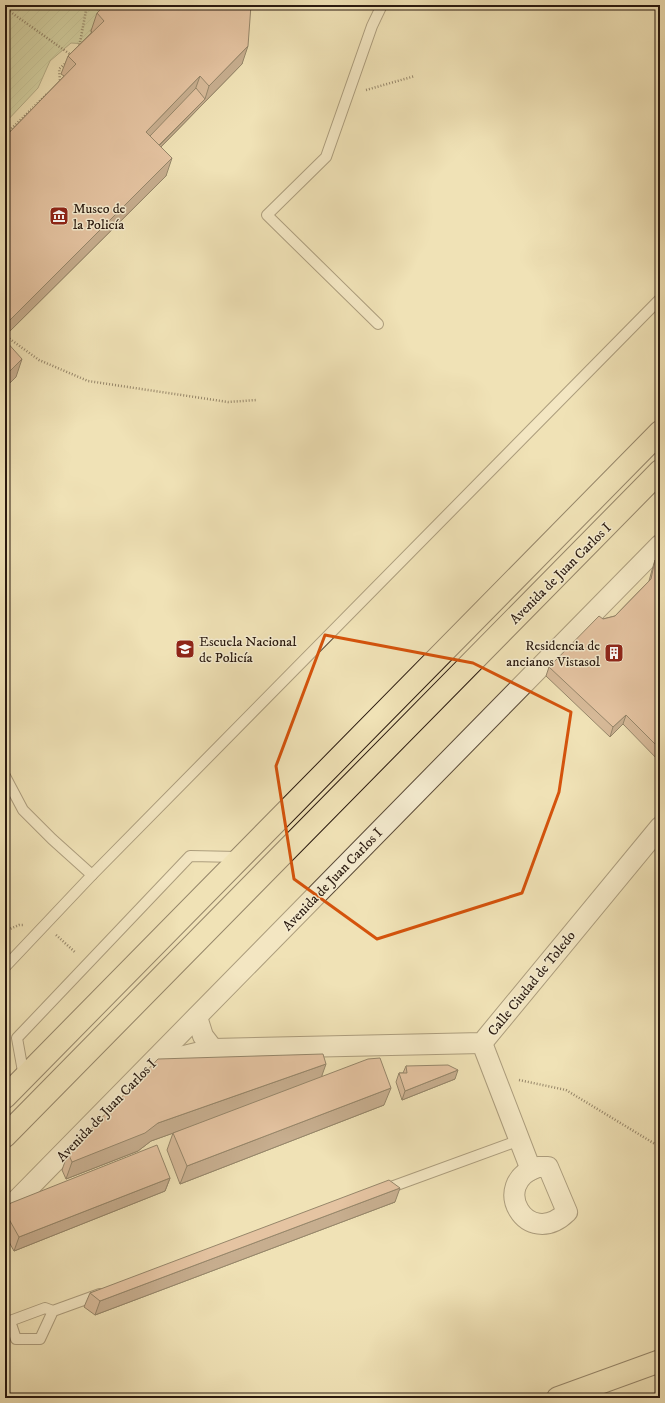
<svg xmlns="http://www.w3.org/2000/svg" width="665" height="1403" font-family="'IM FELL DW Pica',serif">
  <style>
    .garden { fill: url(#garden-furrows); stroke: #706e50 }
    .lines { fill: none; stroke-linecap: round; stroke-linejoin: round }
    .lane-casing { stroke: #5b4b39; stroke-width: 12 }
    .street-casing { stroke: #5b4b39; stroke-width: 22 }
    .highway-casing { stroke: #29190f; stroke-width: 24 }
    .path { stroke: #29190f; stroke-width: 2.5; stroke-dasharray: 1 2; stroke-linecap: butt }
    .lane { stroke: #f5ecd0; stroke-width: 10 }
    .street { stroke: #f5ecd0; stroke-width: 20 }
    .highway { stroke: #f0e2b6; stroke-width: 22 }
    .wall { fill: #b98976; stroke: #29190f }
    .shaded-wall { fill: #966f60; stroke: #29190f }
    .building { fill: #d79f89; stroke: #29190f }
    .marked { fill: none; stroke: #d5530c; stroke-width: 3; stroke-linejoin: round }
    .labels { text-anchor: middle; stroke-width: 3; stroke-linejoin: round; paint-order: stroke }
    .poi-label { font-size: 14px; fill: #29190f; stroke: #f5ecd0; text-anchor: start }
    .street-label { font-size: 14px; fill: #29190f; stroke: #f5ecd0 }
  </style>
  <defs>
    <pattern id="garden-furrows" width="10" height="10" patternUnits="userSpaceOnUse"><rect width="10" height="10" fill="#b6c491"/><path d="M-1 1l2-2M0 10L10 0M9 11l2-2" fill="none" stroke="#9ca87c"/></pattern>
  </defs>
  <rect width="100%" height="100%" fill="#f0e2b6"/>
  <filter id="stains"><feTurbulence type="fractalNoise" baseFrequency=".005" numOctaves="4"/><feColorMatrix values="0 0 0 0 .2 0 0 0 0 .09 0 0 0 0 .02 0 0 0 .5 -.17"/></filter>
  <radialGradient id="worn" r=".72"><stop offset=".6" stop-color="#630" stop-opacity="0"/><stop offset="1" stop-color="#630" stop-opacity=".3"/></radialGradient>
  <polygon class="garden" points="5,5 98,5 96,8 102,16 90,31 95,38 87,44 71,43 50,61 38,88 5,123"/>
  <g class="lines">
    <defs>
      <g id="lane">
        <polyline points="378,324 267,215 326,157 372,26 382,5"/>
        <polyline points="5,776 23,810 52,839 92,875"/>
        <polyline points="5,967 92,875 660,299"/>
        <polyline points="24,1077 17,1038 190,856 239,857"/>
        <polyline points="383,1190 520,1140"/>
        <polyline points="53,1311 40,1339 16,1339 10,1321 45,1308 53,1311 100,1294"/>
      </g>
      <g id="street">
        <polyline points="197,1017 203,1036 213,1049"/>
        <polyline points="482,1043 531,1170"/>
        <polyline points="151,1064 213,1049 482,1043 660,827"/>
        <path d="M538,1167H548L567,1212C527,1251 488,1183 538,1167Z"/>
        <polyline points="5,1212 660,545"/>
      </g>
      <g id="highway">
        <polyline points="5,1097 660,432"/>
        <polyline points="5,1136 660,471"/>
        <polyline points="558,1398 660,1361"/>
      </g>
    </defs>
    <use href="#lane" class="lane-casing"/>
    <use href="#street" class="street-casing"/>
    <use href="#highway" class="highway-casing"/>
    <g class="path">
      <polyline points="5,8 71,55"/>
      <polyline points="79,48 87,5"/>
      <polyline points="59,83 60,81 59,69 67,62"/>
      <polyline points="366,90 415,76"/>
      <polyline points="5,135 48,93"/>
      <polyline points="7,337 39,360 88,381 228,402 257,400"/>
      <polyline points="5,931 19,925 23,925"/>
      <polyline points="56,935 76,953"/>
      <polyline points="519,1080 566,1090 660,1147"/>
    </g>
    <use href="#lane" class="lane"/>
    <use href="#street" class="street"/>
    <use href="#highway" class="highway"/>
  </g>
  <g class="wall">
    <polygon points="98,5 251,5 242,64 161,147 166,176 5,336 5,137 64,76 61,74 68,56 92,32 91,31 97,13 100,10 97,8"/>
    <polygon points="655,560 660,564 660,762 623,724 610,737 546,676 549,667 603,619 615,616 649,581 652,570"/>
    <polygon points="406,1066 455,1079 402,1100 396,1082 399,1073 403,1073"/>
    <polygon points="322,1076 384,1105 180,1184 167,1150 173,1133 151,1141 138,1151 66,1179 62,1170 68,1153"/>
    <polygon points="170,1178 165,1191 14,1251 5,1235 5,1208"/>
    <polygon points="395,1202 95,1315 84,1307 90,1293"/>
  </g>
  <g class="shaded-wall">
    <polygon points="248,46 242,64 149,159 151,154 205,99 209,86"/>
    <polygon points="200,76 194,93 143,147 146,132"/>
    <polygon points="172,158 166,176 5,336 5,325"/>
    <polygon points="22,359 16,377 5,388 5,376"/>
    <polygon points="626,715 623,724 610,737 613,727"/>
    <polygon points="326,1064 320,1081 151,1141 138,1151 66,1179 72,1162 158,1123"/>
    <polygon points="458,1070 455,1079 402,1100 405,1091"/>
    <polygon points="391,1088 384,1105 180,1184 187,1166"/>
    <polygon points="170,1178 165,1191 14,1251 19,1237"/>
    <polygon points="400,1188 395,1202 95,1315 100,1301"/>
  </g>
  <g class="building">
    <polygon points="105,5 251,5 248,46 209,86 200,76 146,132 172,158 5,325 5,137 76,64 68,56 104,21 97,13"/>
    <polygon points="196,88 205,99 159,145 150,136"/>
    <polygon points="5,340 22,359 5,376"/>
    <polygon points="655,560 660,564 660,749 626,715 613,727 549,667 599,616 603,619 615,616 651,579"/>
    <polygon points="323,1054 326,1064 158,1123 145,1133 72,1162 68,1153 158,1059"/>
    <polygon points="380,1058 391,1088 187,1166 173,1133 368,1059"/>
    <polygon points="448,1065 458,1070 405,1091 399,1073 407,1073 406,1066"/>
    <polygon points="157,1145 170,1178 19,1237 5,1212 5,1208 11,1203"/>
    <polygon points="389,1180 400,1188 100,1301 90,1293"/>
  </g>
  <path d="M0 0H665V1403H0ZM325,635L473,663L571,712L559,792L522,893L377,939L294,879L276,766Z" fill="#f0e2b6" fill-opacity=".55" fill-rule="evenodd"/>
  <path class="marked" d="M325,635L473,663L571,712L559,792L522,893L377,939L294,879L276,766Z"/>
  <defs>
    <symbol id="museum-square" viewBox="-11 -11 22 22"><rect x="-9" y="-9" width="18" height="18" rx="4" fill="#8f2418" stroke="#f5ecd0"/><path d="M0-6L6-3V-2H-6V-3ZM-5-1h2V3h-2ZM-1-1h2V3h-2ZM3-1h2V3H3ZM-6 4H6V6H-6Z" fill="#fff"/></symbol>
    <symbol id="university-square" viewBox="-11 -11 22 22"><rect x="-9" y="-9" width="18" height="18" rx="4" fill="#8f2418" stroke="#f5ecd0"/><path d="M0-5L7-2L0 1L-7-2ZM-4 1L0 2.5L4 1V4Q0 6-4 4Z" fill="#fff"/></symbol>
    <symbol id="building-square" viewBox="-11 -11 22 22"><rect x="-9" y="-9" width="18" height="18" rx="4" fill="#8f2418" stroke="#f5ecd0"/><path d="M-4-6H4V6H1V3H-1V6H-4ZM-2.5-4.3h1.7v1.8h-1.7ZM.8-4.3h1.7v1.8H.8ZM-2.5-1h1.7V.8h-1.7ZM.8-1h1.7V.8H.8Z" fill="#fff"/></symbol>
  </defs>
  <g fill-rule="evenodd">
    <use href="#museum-square" x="48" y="205" width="22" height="22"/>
    <use href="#university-square" x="174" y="638" width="22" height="22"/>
    <use href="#building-square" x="603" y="642" width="22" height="22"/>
  </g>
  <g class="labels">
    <g class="poi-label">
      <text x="73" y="213">Museo de<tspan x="73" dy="16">la Policía</tspan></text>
      <text x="199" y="646">Escuela Nacional<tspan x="199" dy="16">de Policía</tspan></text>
      <text x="600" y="650" text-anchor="end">Residencia de<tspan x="600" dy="16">ancianos Vistasol</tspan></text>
    </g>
    <g class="street-label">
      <text transform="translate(560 573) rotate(-45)" y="5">Avenida de Juan Carlos I</text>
      <text transform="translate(332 879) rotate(-46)" y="5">Avenida de Juan Carlos I</text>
      <text transform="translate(531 983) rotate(-51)" y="5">Calle Ciudad de Toledo</text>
      <text transform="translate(106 1110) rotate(-46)" y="5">Avenida de Juan Carlos I</text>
    </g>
  </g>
  <rect width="665" height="1403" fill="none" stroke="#f0e2b6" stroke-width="20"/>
  <rect x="6" y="6" width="653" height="1391" fill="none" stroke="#29190f" stroke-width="2"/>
  <rect x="10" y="10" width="645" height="1383" fill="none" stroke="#29190f"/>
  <rect width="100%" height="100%" filter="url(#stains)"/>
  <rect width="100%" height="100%" fill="url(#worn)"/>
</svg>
